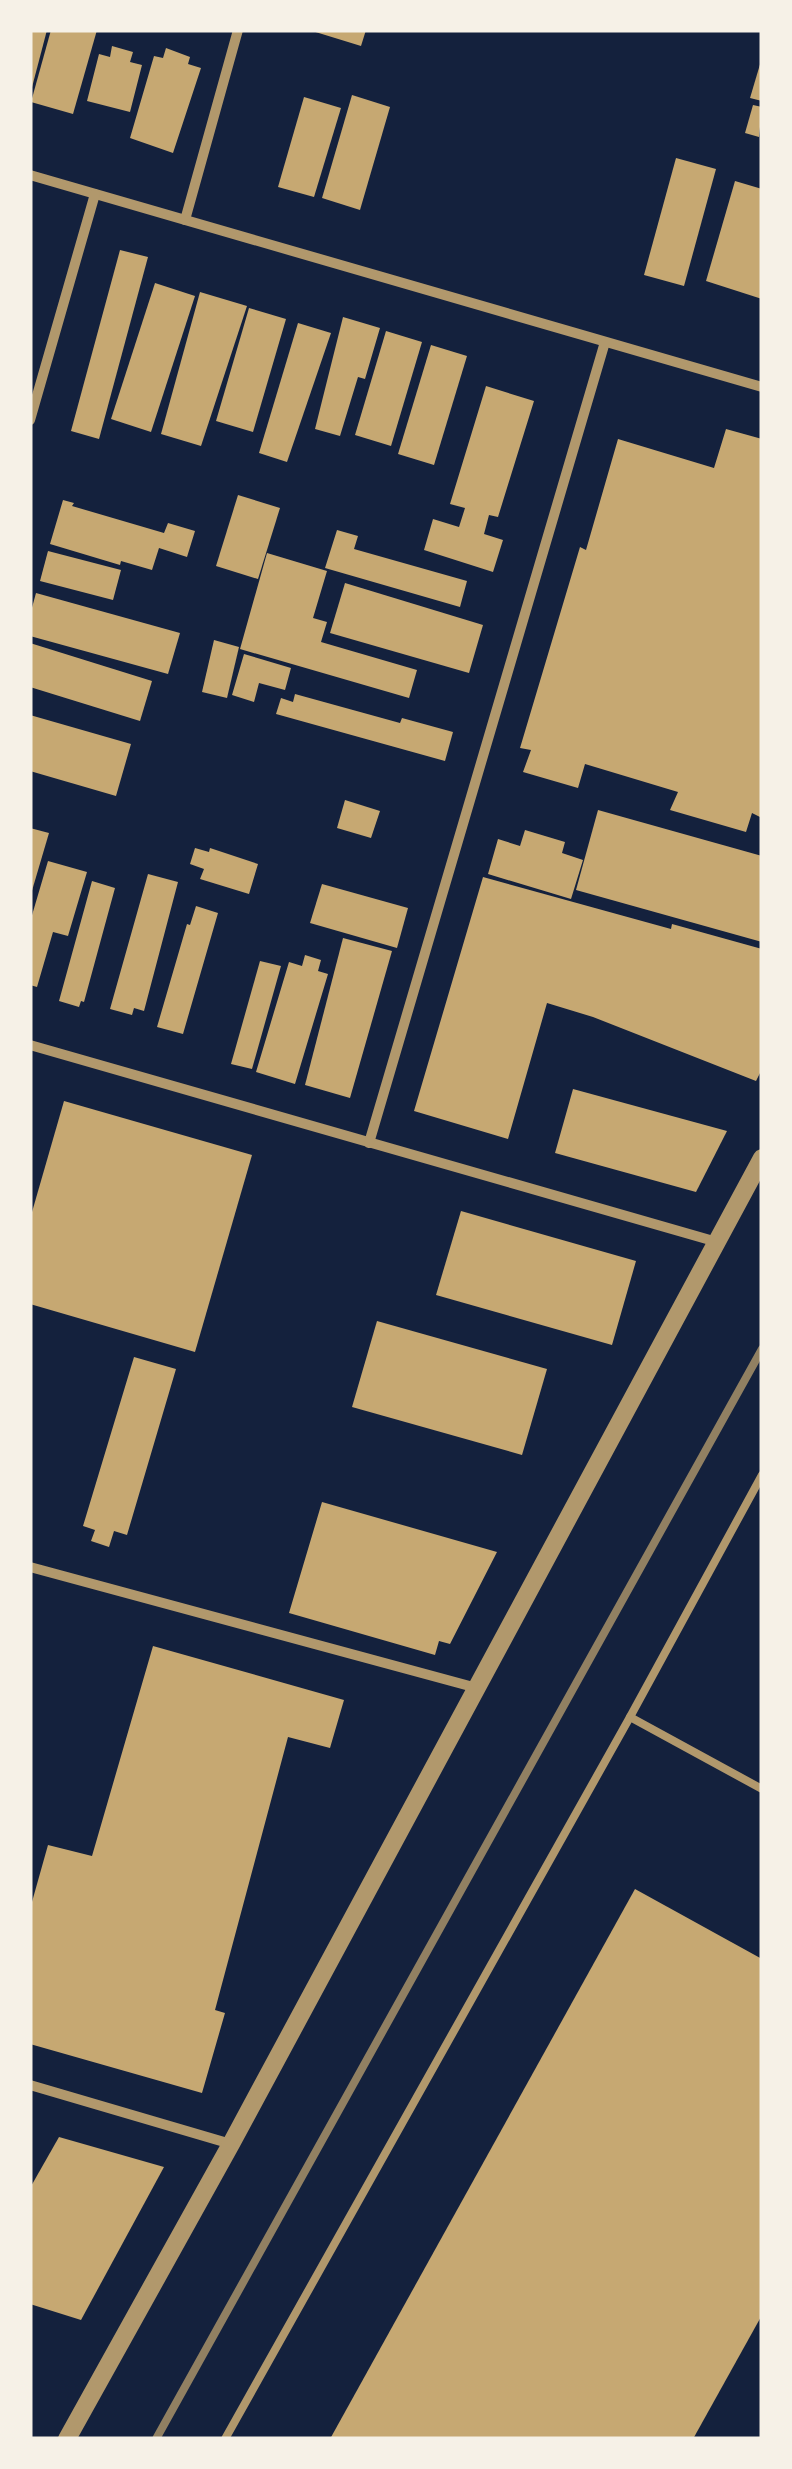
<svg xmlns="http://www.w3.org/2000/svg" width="792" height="2469" font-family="'Noto Sans',sans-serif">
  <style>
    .building { fill: #c6a872 }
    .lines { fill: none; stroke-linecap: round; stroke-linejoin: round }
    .service { stroke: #b1986c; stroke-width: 8 }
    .minor { stroke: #b1986c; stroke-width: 10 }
    .tertiary { stroke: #b1986c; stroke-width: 18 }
    .rail { stroke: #918062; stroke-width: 8 }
  </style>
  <rect width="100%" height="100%" fill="#14213d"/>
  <g class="building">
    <polygon points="30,30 47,30 31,91 30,91"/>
    <polygon points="51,30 97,30 73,114 31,102"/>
    <polygon points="309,30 366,30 361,46"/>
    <polygon points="112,46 133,52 130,62 142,65 130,112 87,101 99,54 110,57"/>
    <polygon points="166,48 190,57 188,64 201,68 173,153 130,138 154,56 163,58"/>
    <polygon points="761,61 762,61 762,101 750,98"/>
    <polygon points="352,95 390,107 360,210 322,198"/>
    <polygon points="304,97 341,108 314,197 278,187"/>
    <polygon points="753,105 762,107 759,137 745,133"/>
    <polygon points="676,158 716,169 684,286 644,275"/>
    <polygon points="735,181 762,189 762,299 706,281"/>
    <polygon points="120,250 148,257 99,439 71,431"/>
    <polygon points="155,283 195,296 151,432 111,419"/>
    <polygon points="200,292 247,306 201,446 161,434"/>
    <polygon points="249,308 286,319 253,432 216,421"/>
    <polygon points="343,317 380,328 365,379 358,377 340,436 315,429"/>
    <polygon points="298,323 331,333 287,462 259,453"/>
    <polygon points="386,331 422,342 391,446 355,435"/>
    <polygon points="431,345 467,356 434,465 398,454"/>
    <polygon points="486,386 534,401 498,517 489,515 484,534 503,540 493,572 424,550 433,519 459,527 465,508 450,504"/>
    <polygon points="726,429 762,439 762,818 752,813 746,832 670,810 678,792 585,764 578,788 523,772 531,750 520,748 580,547 586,550 618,439 714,468"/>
    <polygon points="238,495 280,508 258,579 216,566"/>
    <polygon points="63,500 74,503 72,506 164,533 168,523 195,531 187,557 159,548 152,570 121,561 120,565 50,544"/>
    <polygon points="337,530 358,536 354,549 467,581 460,607 325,568"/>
    <polygon points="48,551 121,570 113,600 40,581"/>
    <polygon points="267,553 327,571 313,618 327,622 321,642 417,670 409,698 240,649"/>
    <polygon points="345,583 483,625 469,673 330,633"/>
    <polygon points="36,593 180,633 168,674 30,636 30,615"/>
    <polygon points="214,640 239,647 227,698 202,692"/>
    <polygon points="30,643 152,681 140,721 30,687"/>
    <polygon points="244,654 291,668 285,690 259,683 254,702 232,695"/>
    <polygon points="295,694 400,723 402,718 453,732 445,761 276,714 281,698 293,702"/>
    <polygon points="30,715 131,744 116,796 30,771"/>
    <polygon points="345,800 380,811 371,838 337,828"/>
    <polygon points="598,810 762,856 762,942 576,890"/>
    <polygon points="30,828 49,833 31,894 30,894"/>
    <polygon points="525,830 565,842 562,853 583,860 571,899 488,874 498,839 520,846"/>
    <polygon points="195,848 209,852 210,848 258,864 249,894 200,879 204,869 190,864"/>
    <polygon points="48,861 87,872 68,936 53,932 37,987 30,985 30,922"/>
    <polygon points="148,874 178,882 144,1011 134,1008 132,1015 110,1009"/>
    <polygon points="483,877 671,929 672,924 762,949 762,1069 756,1081 593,1017 547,1003 508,1139 414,1111"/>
    <polygon points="92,881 115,888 84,1002 81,1001 79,1007 59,1001"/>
    <polygon points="322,884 408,908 397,948 310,923"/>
    <polygon points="196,906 218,913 183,1034 157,1027 187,924 190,925"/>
    <polygon points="343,938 392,951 350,1098 305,1085"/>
    <polygon points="305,955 321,960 318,971 328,974 295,1084 256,1072 289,962 302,966"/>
    <polygon points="260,961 281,966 252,1069 231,1064"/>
    <polygon points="573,1089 727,1131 696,1192 555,1153"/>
    <polygon points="64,1101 252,1155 195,1352 30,1304 30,1219"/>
    <polygon points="461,1211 636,1261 612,1345 436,1295"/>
    <polygon points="377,1321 547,1369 522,1455 352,1407"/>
    <polygon points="134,1357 176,1369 127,1535 114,1531 109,1547 91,1541 95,1530 83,1526"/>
    <polygon points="322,1502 497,1552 450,1644 439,1641 435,1655 289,1613"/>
    <polygon points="153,1646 344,1700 330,1748 288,1737 215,2010 225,2013 202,2093 30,2044 30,1909 48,1845 92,1856"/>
    <polygon points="635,1889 762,1959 762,2315 693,2439 330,2439"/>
    <polygon points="59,2137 164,2167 81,2320 30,2304 30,2188"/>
  </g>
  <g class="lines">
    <g class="service">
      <polyline points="630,1717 762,1789"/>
      <polyline points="225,2439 630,1717 762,1475"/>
    </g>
    <g class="minor">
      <polyline points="30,175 762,387"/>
      <polyline points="185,220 238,30"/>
      <polyline points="30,420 95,194"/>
      <polyline points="30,1045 717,1242"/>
      <polyline points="369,1143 605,342"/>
      <polyline points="30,1567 477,1688"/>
      <polyline points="30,2085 231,2144"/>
    </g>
    <polyline class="tertiary" points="67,2439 231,2144 762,1158"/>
    <polyline class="rail" points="156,2439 762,1349"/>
  </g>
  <rect width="792" height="2469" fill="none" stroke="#f6f1e7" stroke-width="65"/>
</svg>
